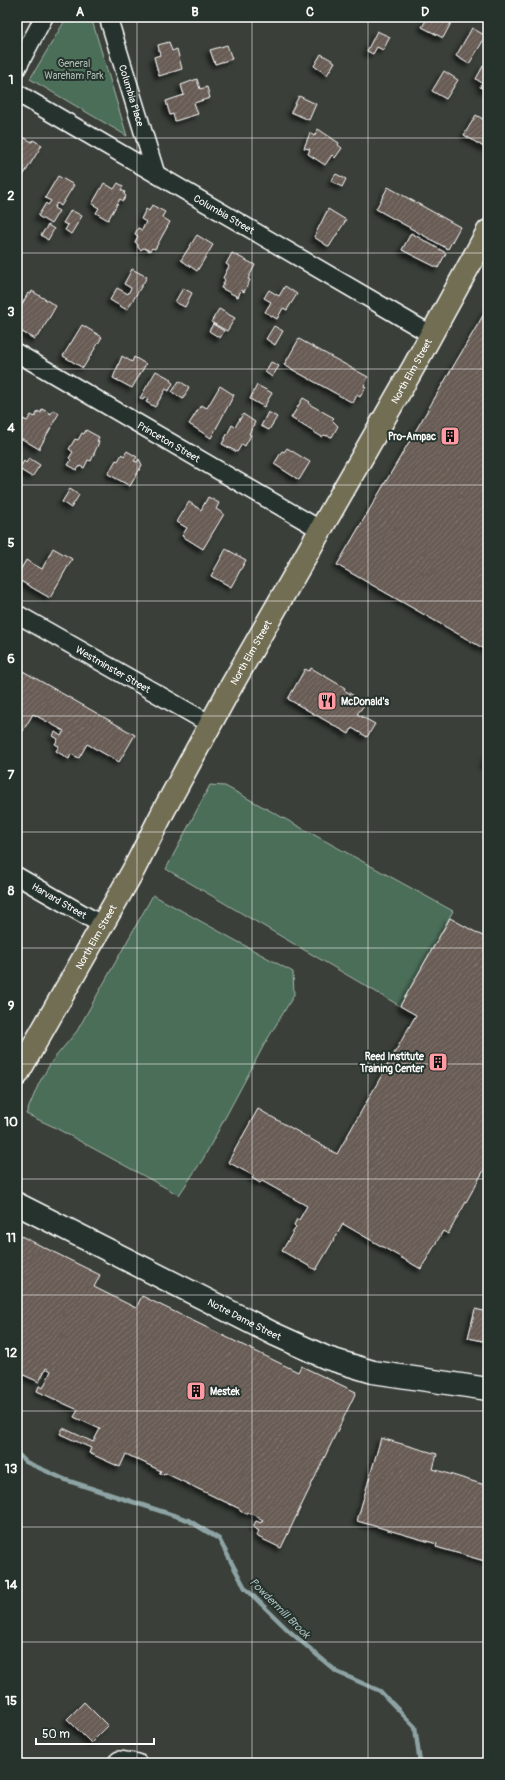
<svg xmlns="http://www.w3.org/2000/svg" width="505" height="1780" font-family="Pangolin,sans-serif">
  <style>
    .green { fill: #4c6e59; stroke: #a6b6ac }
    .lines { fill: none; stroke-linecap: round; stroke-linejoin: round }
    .stream { stroke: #8ea4a4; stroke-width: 4.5 }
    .building { fill: url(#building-hatch); stroke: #fff; filter: url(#shadow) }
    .minor-casing { stroke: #fff; stroke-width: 20 }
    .secondary-casing { stroke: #fff; stroke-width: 25 }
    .trunk-casing { stroke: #fff; stroke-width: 25 }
    .minor { stroke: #26332d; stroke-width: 17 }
    .secondary { stroke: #26332d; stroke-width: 22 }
    .trunk { stroke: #726e52; stroke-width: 22 }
    .grid { fill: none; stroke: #fff; stroke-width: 1; stroke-opacity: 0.55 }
    .labels { text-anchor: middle; stroke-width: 4; stroke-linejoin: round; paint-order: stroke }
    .park-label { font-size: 10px; fill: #aebeb4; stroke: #26332d }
    .street-label { font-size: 10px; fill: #fff; stroke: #26332d }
    .poi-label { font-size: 10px; font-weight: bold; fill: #fff; stroke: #26332d; text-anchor: end }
    .water-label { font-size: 11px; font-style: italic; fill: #abb; stroke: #26332d }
    .neatline { fill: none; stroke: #fff; stroke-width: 1.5 }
    .grid-label { font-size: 13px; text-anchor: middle; font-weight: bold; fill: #fff }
  </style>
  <defs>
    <pattern id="building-hatch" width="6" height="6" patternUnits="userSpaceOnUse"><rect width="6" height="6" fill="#675c55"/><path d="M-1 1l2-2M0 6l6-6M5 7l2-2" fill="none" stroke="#7e746e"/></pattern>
    <filter id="shadow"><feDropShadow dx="-3.5" dy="3.5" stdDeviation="2" flood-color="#0009"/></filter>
  </defs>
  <rect width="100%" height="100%" fill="#3a3f39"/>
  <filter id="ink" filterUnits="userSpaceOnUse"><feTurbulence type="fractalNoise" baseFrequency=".025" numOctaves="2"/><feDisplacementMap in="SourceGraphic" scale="8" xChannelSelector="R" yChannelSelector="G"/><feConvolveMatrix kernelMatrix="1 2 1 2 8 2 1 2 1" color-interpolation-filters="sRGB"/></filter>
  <g filter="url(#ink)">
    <g class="green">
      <polygon points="67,17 91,17 127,136 30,79"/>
      <polygon points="210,785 225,786 453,911 400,1006 166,869"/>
      <polygon points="153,895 293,972 294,995 264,1045 203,1159 179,1195 52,1126 26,1114 39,1083 52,1061 77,1031"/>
    </g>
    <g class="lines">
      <polyline class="stream" points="17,1453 26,1462 66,1480 188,1520 219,1539 245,1588 288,1630 337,1672 380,1691 415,1727 420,1763"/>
    </g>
    <g class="building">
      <polygon points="428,17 441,17 451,23 443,38 422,27"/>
      <polygon points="472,28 486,36 469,64 456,56"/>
      <polygon points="377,31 390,37 383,50 377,47 373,54 367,51"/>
      <polygon points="169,42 172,51 177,49 182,69 159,76 154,57 160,55 158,45"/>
      <polygon points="227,45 232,59 215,64 210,50"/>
      <polygon points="321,54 335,62 327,75 314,66"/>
      <polygon points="483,66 488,68 488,91 480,87 482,83 476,79"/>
      <polygon points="444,71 458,80 446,99 432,91"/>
      <polygon points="197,79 200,89 207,87 210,98 194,103 198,114 175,121 173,114 170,115 166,101 184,95 181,85"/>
      <polygon points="299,96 316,104 309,120 291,112"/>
      <polygon points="476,115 488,122 487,149 464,135"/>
      <polygon points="318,129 339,143 338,145 342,148 335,158 332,155 325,165 308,154 310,149 304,148 310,133 314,136"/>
      <polygon points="21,136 32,142 33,140 42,145 18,184 20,185 17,190 17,143"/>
      <polygon points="336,174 346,179 342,187 331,181"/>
      <polygon points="58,176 74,185 61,206 57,203 54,208 59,211 51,224 38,216 46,203 48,205 51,201 45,198"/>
      <polygon points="104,183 114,189 118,183 123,186 121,190 125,192 124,194 126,196 123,201 120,199 108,220 96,213 99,208 92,204"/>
      <polygon points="388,187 460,227 448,249 376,209"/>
      <polygon points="152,205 165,212 162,217 170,222 155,249 152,248 150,251 144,248 140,250 138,247 138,245 135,242 138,236 135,234 138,228 142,230 146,222 141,219 146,209 149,211"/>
      <polygon points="328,209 346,220 329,247 314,237"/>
      <polygon points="71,210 82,216 71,234 65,230 68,225 63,223"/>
      <polygon points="48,225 54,229 48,240 41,235"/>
      <polygon points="411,233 446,253 438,268 402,250"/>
      <polygon points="197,235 213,245 197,271 181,260"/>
      <polygon points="232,253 255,265 248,279 250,280 244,292 241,290 238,297 221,288 225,280 223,278 229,266 226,264"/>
      <polygon points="132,269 147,277 127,310 110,300 117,288 128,294 131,288 124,284"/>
      <polygon points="285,286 297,294 287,310 283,308 277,319 265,312 271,302 264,298 269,290 279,296"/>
      <polygon points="183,288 192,293 185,307 175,302"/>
      <polygon points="32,291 56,306 40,334 34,339 19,330 21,326 17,324 17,314 28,293 31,294"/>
      <polygon points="488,307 488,651 337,565"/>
      <polygon points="219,309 235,318 227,331 211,322"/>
      <polygon points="213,324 224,331 220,338 209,331"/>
      <polygon points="82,325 102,337 83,368 63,356"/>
      <polygon points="274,326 283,331 275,345 266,339"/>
      <polygon points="299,339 368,377 364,386 366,387 360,397 357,395 353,403 284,365"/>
      <polygon points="122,356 132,362 134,357 146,364 132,388 113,378"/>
      <polygon points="271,362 279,366 272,377 265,372"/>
      <polygon points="156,371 171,379 170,381 173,383 169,391 166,389 155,407 146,402 148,399 144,397 143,400 140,398"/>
      <polygon points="179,381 189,387 183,399 172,392"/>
      <polygon points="257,385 272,393 264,407 250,399"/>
      <polygon points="220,386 234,395 211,438 189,424 201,405 207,408"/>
      <polygon points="303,398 310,402 309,404 334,418 332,420 338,426 332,437 324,435 322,437 291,418"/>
      <polygon points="42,409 51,414 53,410 59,413 39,449 17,436 17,425 21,418 27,421 31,415 35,417 38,411 41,413"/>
      <polygon points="268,412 277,417 269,430 261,426"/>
      <polygon points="243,414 255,422 249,434 251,435 245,446 242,444 237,452 222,444 232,425 235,427"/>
      <polygon points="86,430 99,437 97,441 99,442 91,461 88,460 84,468 80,466 77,470 68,465 71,460 69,458 73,452 69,449 75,439 78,440 82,433 84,434"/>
      <polygon points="287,448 310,462 299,480 274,464 282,451 284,452"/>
      <polygon points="127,451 137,457 134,461 137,462 139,459 142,465 130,486 108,474 116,460 118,461 122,454 124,456"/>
      <polygon points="29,458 40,465 32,477 19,469 24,461 26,463"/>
      <polygon points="70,489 79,495 71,508 62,502"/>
      <polygon points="208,497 219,503 216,509 224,514 203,549 182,536 187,528 177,522 189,502 201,510"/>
      <polygon points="53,548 72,559 50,598 17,579 17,576 26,560 42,569"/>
      <polygon points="226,549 246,560 231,587 211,576"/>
      <polygon points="311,668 345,688 344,690 366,703 357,714 375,724 367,737 352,728 349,734 288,699 305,669 309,671"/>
      <polygon points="21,670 135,735 119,762 87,744 79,758 71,754 69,759 56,751 59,746 55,744 58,739 53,736 55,732 61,736 64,731 33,714 17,741 17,678"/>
      <polygon points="488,754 488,767 483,764"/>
      <polygon points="450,918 488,939 488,1163 448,1234 443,1231 421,1269 343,1224 316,1270 282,1251 296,1227 294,1225 297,1219 299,1220 307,1206 262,1181 260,1183 252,1178 254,1176 228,1162 258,1109 337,1154 416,1015 400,1006"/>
      <polygon points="17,1234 100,1275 94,1287 136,1308 142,1296 298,1372 301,1366 356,1392 281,1548 256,1536 259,1531 253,1527 256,1521 261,1523 263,1520 250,1513 247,1514 240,1511 240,1509 165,1473 164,1475 159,1473 161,1471 126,1454 120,1467 89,1453 91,1448 60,1434 63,1428 93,1442 100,1429 74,1417 78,1410 37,1391 39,1386 43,1388 51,1371 46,1368 39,1382 17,1372"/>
      <polygon points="475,1309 488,1312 488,1342 468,1338"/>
      <polygon points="381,1438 437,1454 433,1469 488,1486 488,1562 436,1547 437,1544 357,1521"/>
      <polygon points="84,1702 108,1726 91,1743 67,1719"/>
    </g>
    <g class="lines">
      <defs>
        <g id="minor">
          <path id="s1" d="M108,17L156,174"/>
          <polyline points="17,68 44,17"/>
          <path id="s2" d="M17,93L432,335"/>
          <path id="s3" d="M17,353L321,530"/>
          <path id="s4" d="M17,614L210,724"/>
          <path id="s5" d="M17,876L102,925"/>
          <polyline points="116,1763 119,1760 138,1763"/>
        </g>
        <g id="secondary">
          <path id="s6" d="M17,1204L274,1334L327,1358L373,1372L488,1389"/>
        </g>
        <g id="trunk">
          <path id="s7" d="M17,1075L133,871L164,810L229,690L413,368L488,231"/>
        </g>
      </defs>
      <use href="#minor" class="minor-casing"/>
      <use href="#secondary" class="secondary-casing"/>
      <use href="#trunk" class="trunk-casing"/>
      <use href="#minor" class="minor"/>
      <use href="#secondary" class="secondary"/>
      <use href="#trunk" class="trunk"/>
    </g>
  </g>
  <path class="grid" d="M137,17V1763M252,17V1763M368,17V1763M17,138H488M17,253H488M17,369H488M17,485H488M17,601H488M17,716H488M17,832H488M17,948H488M17,1064H488M17,1179H488M17,1295H488M17,1411H488M17,1527H488M17,1642H488"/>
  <defs>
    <symbol id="building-square" viewBox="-11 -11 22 22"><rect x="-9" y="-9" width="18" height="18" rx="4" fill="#ff9aa2" stroke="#26332d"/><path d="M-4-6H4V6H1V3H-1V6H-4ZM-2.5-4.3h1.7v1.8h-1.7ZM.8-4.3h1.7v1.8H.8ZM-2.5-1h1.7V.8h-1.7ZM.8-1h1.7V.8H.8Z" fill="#111"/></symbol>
    <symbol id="restaurant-square" viewBox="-11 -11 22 22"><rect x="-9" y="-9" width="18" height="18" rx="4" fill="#ff9aa2" stroke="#26332d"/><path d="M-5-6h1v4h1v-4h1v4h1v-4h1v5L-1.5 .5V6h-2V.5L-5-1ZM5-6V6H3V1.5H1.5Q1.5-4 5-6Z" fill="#111"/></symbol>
  </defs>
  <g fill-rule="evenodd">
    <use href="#building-square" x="439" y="425" width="22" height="22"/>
    <use href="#restaurant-square" x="316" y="690" width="22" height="22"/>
    <use href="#building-square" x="427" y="1051" width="22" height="22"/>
    <use href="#building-square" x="185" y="1380" width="22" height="22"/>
  </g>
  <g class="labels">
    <g class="park-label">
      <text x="74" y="67">General<tspan x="74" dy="12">Wareham Park</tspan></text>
    </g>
    <g class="street-label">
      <text dy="4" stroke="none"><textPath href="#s1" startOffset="82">Columbia Place</textPath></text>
      <text dy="4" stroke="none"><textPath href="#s2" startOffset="240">Columbia Street</textPath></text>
      <text dy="4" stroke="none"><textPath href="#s7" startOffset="807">North Elm Street</textPath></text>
      <text dy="4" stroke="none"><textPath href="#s3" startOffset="176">Princeton Street</textPath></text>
      <text dy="4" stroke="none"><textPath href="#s7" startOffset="483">North Elm Street</textPath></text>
      <text dy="4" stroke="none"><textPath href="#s4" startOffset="111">Westminster Street</textPath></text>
      <text dy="4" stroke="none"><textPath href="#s5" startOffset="49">Harvard Street</textPath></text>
      <text dy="4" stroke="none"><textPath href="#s7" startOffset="159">North Elm Street</textPath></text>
      <text dy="4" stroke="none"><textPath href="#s6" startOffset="255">Notre Dame Street</textPath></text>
    </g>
    <g class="poi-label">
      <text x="436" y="440">Pro-Ampac</text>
      <text x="341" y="705" text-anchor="start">McDonald's</text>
      <text x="424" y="1060">Reed Institute<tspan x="424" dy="12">Training Center</tspan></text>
      <text x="210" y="1395" text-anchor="start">Mestek</text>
    </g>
    <g class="water-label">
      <text transform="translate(280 1608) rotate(45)" y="4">Powdermill Brook</text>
    </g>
  </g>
  <rect width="505" height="1780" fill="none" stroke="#26332d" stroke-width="44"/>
  <path d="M36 1738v6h118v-6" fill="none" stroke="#ffffff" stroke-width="2"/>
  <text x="42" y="1738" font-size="12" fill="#ffffff" stroke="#26332d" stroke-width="3" paint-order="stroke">50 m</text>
  <rect x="22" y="22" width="461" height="1736" class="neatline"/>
  <g class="grid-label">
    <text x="80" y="16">A</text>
    <text x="195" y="16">B</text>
    <text x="310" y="16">C</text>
    <text x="425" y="16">D</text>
    <text x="11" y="84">1</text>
    <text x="11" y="200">2</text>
    <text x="11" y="316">3</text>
    <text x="11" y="432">4</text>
    <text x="11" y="547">5</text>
    <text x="11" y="663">6</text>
    <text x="11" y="779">7</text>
    <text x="11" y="895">8</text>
    <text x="11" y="1010">9</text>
    <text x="11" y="1126">10</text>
    <text x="11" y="1242">11</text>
    <text x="11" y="1357">12</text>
    <text x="11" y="1473">13</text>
    <text x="11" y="1589">14</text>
    <text x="11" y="1705">15</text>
  </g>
</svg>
